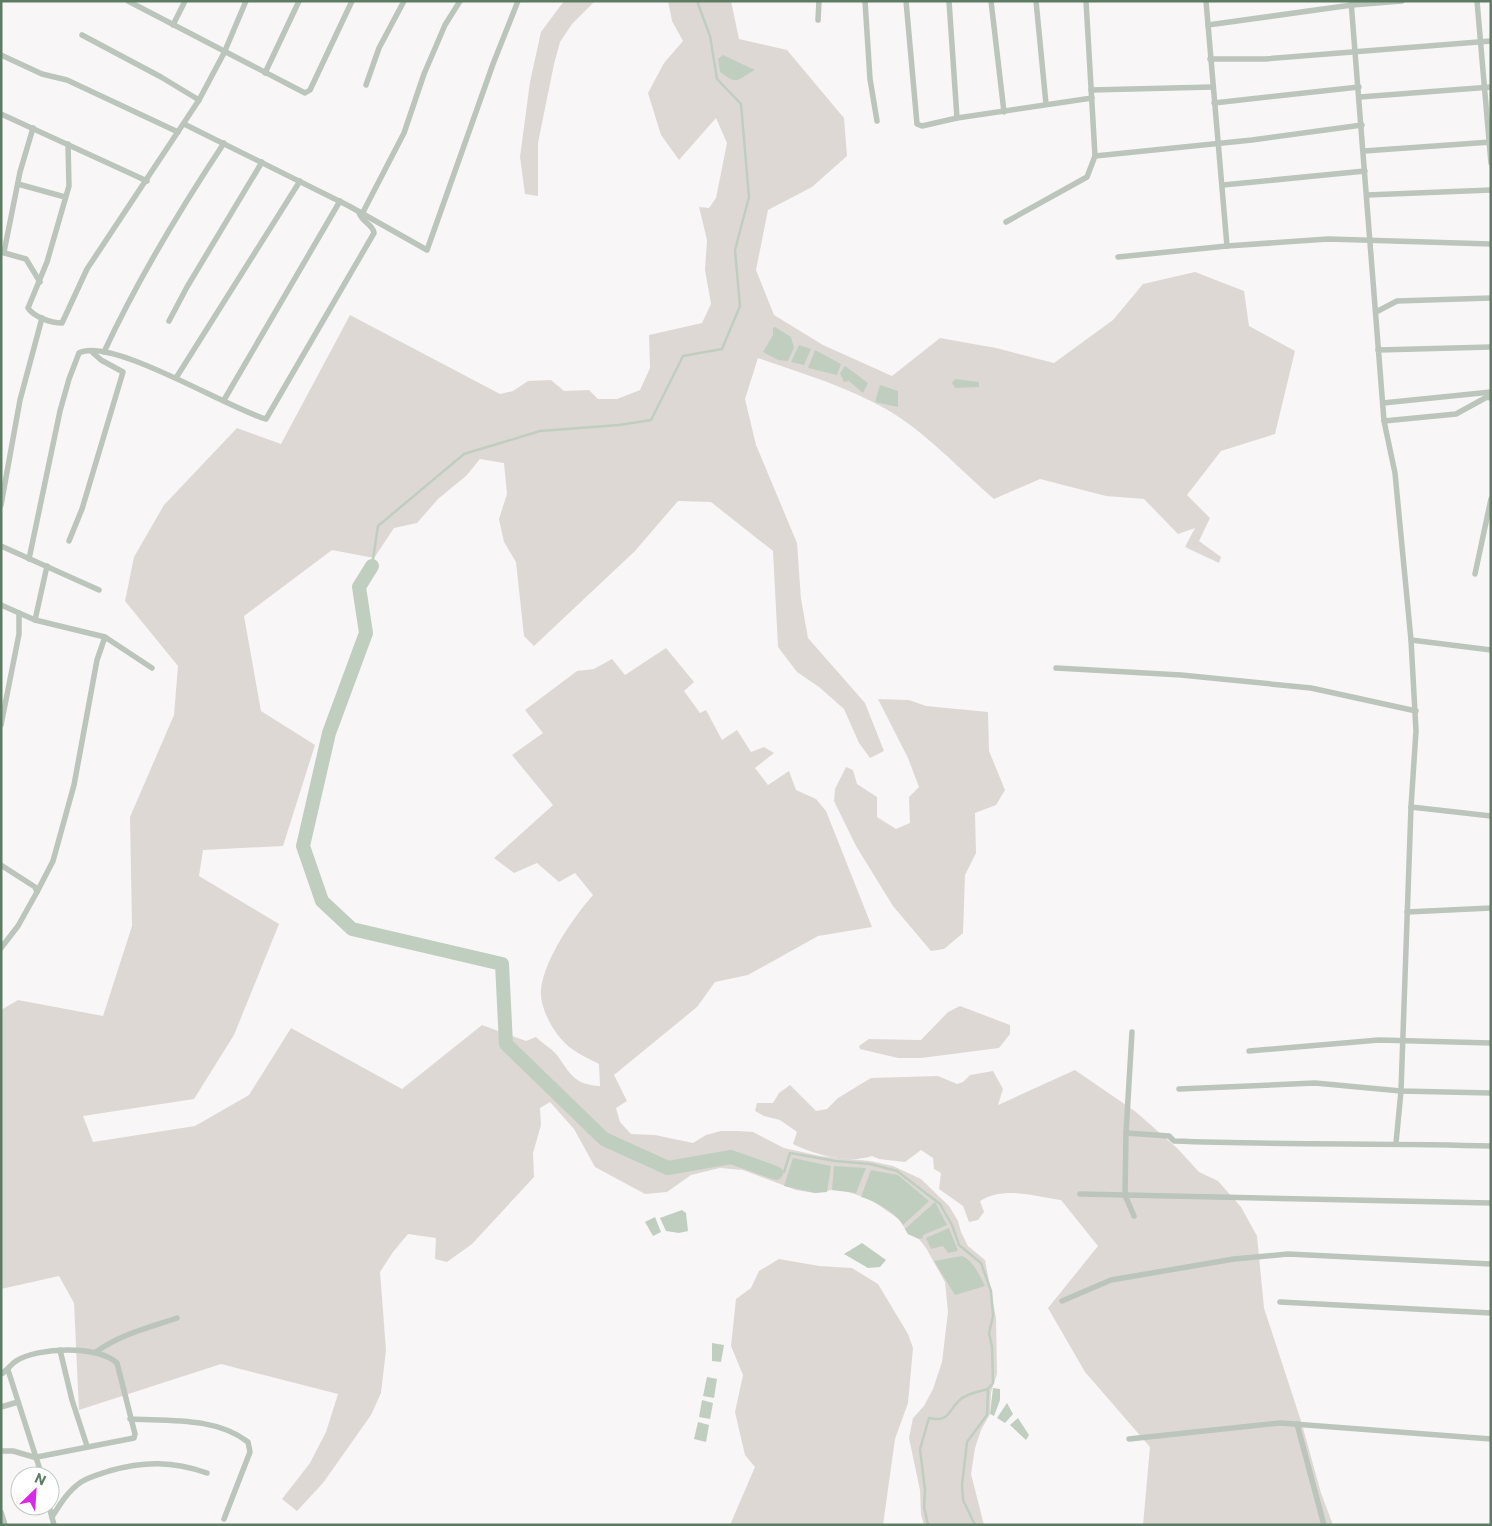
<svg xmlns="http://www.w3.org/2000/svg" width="1492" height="1526" font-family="Commissioner,sans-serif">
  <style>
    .green { fill: #ded8d5 }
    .water { fill: #c0cebf }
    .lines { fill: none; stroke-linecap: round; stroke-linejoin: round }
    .stream { stroke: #c0cebf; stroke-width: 2.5 }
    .river { stroke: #c0cebf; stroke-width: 14 }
    .street { stroke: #bbc5bc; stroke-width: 5.5 }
  </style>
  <rect width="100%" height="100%" fill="#f9f6f7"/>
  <g class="green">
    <polygon points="564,1 595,1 572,24 560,42 554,64 538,143 538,196 525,194 520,157 530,82 541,32"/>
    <path d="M668,1H731L739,39L787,50L844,118L847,156L812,187L768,210L756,270L774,315L823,345L892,376L940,338L996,348L1054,363L1113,320L1143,284L1195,272L1244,291L1249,326L1295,351L1275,434L1221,451L1187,495L1210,518L1199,541L1221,557L1219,563L1185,547L1195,528L1178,534L1144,499L1106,496L1040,479L994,499C959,469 926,432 886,409C846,386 801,373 758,358L745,399L756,445L797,543L801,599L808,638L865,703L884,751L870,758L859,743L844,709L819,687L797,672L778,647L773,551L711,502L678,501L635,551L534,646L524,636L516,562L504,542L499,519L507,494L504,463L480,459L466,476L438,499L417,523L394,528L374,558L332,550L244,616L261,711L315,745L283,846L203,850L199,876L279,924L234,1035L194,1099L83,1116L93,1142L195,1126L249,1095L291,1028L402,1089L482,1025L526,1041L536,1037C542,1043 551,1048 557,1055C570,1073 574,1085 600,1086L599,1064C590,1059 580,1055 572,1049C556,1038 539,1009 541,989C545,958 573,918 593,895L575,873L559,882L537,863L514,873L494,858L553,805L512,755L543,733L525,710L577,671L594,669L612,659L625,675L666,648L694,682L684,691L700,713L706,710L722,740L737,730L751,752L764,747L774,753L755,768L768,785L789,771L796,790L816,799L826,811L872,927L818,936L748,975L715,982L697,1007L614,1075L627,1101L616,1108L620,1122L631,1134L655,1135L693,1143L706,1135L721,1131H738L753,1132L784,1148L820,1156L870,1161L893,1166L921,1179L949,1206L958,1221L961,1232L968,1246L985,1260L996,1318L997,1374L991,1392L990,1414L981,1430L975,1448L971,1474L984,1525H924L921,1514L920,1490L909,1438L913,1418L924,1406L933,1389L942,1362L948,1312L945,1282L926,1248L919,1239L908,1234L899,1219L871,1200L846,1191L832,1190L815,1193L796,1190L743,1170L720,1168L691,1175L667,1192L645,1194L595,1167L574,1129L550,1102L540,1108L541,1125L533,1153L534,1177L472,1244L447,1262L435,1259L436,1238L408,1234L393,1252L380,1272L386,1350L381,1393L371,1415L323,1483L297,1511L282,1499L310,1463L326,1432L338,1394L221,1364L79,1410L74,1303L59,1276L1,1289V1010L18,1000L103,1016L132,926L130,817L174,715L178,666L125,601L134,557L164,505L237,428L281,444L350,315L500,394L513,391L528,381L551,380L564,391L589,390L598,399H617L640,390L650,368L649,335L702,323L711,304L705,270L707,240L699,207L709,208L716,198L727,143L716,118L679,160L661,135L648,93L664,63L683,41L672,21Z"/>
    <polygon points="878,699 909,700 926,706 988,712 989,751 1005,790 996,805 975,813 976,853 965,875 963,933 944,949 931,951 893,906 856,846 834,801 835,789 846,767 853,770 857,784 877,797 877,817 896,829 910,823 909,797 919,787 908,758"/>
    <polygon points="960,1006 1010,1025 1010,1034 999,1048 921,1058 898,1058 860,1049 859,1046 869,1039 921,1040 948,1012"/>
    <path d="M1075,1070L1136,1112L1178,1149L1199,1172L1218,1181L1241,1207L1257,1236L1264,1308L1301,1421L1321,1493L1333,1525H1143L1150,1447L1085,1372L1048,1308L1098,1246L1061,1200C1034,1196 1004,1186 980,1201L984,1212L978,1220L969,1222L963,1206L939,1189L941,1173L934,1169L933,1158L921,1150L905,1162L879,1159L872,1156C849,1164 815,1155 793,1144L797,1132L780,1120L764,1116L755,1111L757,1103H773L779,1093L790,1085L816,1111L827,1109L838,1098L871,1078L938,1076L957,1084L963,1082L970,1075L993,1071L1003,1089L998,1105Z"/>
    <polygon points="779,1259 819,1266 852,1268 878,1284 908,1334 913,1348 908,1403 895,1439 883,1525 730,1525 755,1467 745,1455 735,1412 743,1375 731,1346 736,1299 751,1288 759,1271"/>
  </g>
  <g class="water">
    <path d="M723,55L755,70C736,80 739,86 720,72L718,59Z"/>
    <polygon points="775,327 791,337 794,348 788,361 778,360 763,352 773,335 773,328"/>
    <polygon points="799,345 811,349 804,365 791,362"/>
    <polygon points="815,350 841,364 837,375 808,368"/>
    <polygon points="845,366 868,383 863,393 849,381 844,382 840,373"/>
    <polygon points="955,379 979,382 979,387 955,388 952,383"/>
    <polygon points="880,385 898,391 898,407 875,402"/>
    <polygon points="793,1158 831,1166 827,1192 815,1193 784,1186"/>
    <polygon points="834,1166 866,1168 856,1193 832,1190"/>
    <path d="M871,1170L898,1175L929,1201L903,1225C895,1212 875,1201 861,1197Z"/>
    <polygon points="935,1202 947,1225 923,1235 923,1238 919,1239 908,1234 905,1229"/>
    <polygon points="682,1210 686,1213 688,1231 679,1233 666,1231 660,1218"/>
    <polygon points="655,1217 661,1232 653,1236 645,1222"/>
    <polygon points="949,1228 958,1251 948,1253 943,1246 931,1249 926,1238"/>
    <polygon points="862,1243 886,1260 880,1267 868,1268 844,1254"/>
    <path d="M962,1256C974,1261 979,1275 985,1286L955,1295L934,1261Z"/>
    <polygon points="712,1343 724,1345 721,1362 712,1361"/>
    <polygon points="707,1377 717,1379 714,1398 703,1396"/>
    <polygon points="993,1388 1000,1389 1000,1400 994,1416 990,1414"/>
    <polygon points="702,1400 713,1403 710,1419 699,1417"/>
    <polygon points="1007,1403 1013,1414 1005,1423 997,1418"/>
    <polygon points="1018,1418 1029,1435 1026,1440 1010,1425"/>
    <polygon points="698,1422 709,1425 706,1442 694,1439"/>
  </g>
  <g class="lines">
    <g class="stream">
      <polyline points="372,566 378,526 464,454 540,431 619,425 651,420 683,356 722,349 740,306 735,250 749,197 741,104 717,79 710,36 697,1"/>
      <polyline points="776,1173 784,1172 790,1153 835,1161 870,1164 897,1171 940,1204 952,1225 959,1245 981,1263 991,1291 993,1316 989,1333 992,1347 993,1383 988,1389 987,1415 967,1442 962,1485 963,1500 975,1525"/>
      <path d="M928,1525L924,1507L925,1490L920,1449L929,1418C951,1423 948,1409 961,1399C968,1393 979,1392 988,1389"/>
    </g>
    <polyline class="river" points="372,566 359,587 366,633 329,733 303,846 322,901 352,929 502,964 506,1044 604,1139 668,1168 731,1157 776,1173"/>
    <g class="street">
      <polyline points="128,1 305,93 310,90 352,1"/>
      <polyline points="865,1 870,79 877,121"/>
      <polyline points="906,1 917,124 922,126 957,118 1092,98"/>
      <polyline points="949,1 957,118"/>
      <polyline points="991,1 1004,112"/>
      <polyline points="1036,1 1046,104"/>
      <polyline points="1206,1 1227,246"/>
      <polyline points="1351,1 1384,421 1395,473 1411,640 1416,731 1411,807 1401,1091 1396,1143"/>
      <polyline points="1477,1 1491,163"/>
      <polyline points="818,20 819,1"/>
      <polyline points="173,25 185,1"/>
      <polyline points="1208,25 1352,5 1402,1"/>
      <polyline points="82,35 161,77 199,100"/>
      <polyline points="1,55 42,74 67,80 178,132"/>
      <polyline points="1210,59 1265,59 1491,41"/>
      <polyline points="265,73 299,1"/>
      <polyline points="366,85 379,48 404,1"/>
      <polyline points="1091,90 1213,87"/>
      <polyline points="1360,97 1491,87"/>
      <polyline points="1214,103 1359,87"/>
      <polyline points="1,114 147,181"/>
      <polyline points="184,124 349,206 427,250 493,64 518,1"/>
      <path d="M68,144L69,186L47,262L28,308C34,317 51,323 62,323L87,269L199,100L224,53L246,1"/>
      <polyline points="1364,151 1491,142"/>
      <polyline points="1095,156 1252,140 1362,125"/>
      <polyline points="18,184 65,197"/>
      <polyline points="1223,185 1365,171"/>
      <polyline points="1367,195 1491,190"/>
      <polyline points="362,214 404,133 424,74 445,25 460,1"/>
      <polyline points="1006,222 1087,177 1095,156 1086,1"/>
      <polyline points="1,252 26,259 40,282"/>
      <polyline points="4,252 20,172 33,128"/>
      <polyline points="1118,257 1227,246 1328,239 1491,244"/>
      <polyline points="1376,312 1397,301 1491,298"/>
      <polyline points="169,321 187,287 262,162"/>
      <polyline points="1378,350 1491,347"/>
      <path d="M104,352C138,279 179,211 224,143"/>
      <polyline points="176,378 300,181"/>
      <polyline points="224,400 340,201"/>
      <polyline points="1383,403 1491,392"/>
      <polyline points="1384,421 1456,414 1487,397 1491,398"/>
      <polyline points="1,505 20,400 42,318"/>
      <polyline points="69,541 82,509 123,372 101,360 91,351"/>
      <polyline points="1,546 99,590"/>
      <path d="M29,559L60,411L69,379L79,353C111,336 229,409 266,419L374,233C373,224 361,222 359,212"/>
      <polyline points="1475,574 1491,499"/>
      <polyline points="1,605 35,620 105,637 152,668"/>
      <polyline points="35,620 47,566"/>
      <polyline points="1411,640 1491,650"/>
      <polyline points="1056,668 1181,675 1311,688 1416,711"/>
      <polyline points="1,725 19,634 19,613"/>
      <polyline points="1411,807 1491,816"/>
      <polyline points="1,865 35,887 37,892 18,926 1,948"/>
      <polyline points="37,892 53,861 74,785 97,660 105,637"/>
      <polyline points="1407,912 1491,908"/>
      <polyline points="1132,1032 1126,1133 1125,1195 1134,1216"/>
      <polyline points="1249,1051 1379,1040 1491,1043"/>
      <polyline points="1179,1089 1315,1083 1401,1091 1491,1093"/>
      <path d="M1126,1133L1169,1136L1174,1141C1280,1145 1385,1143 1491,1146"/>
      <polyline points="1080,1194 1491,1203"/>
      <polyline points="1062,1301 1111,1280 1234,1259 1288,1254 1491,1264"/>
      <polyline points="1280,1302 1491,1313"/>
      <polyline points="60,1350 72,1400 87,1446"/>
      <path d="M96,1352C121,1334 148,1328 177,1318"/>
      <polyline points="8,1370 42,1476"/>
      <path d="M1,1374C7,1371 10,1365 16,1361C38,1347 97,1345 117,1363L135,1434L134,1438L37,1457"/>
      <polyline points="1,1407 18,1402"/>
      <path d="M130,1419C169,1421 216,1417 248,1442L250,1452L224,1519"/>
      <polyline points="1297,1424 1324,1525"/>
      <polyline points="1129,1439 1280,1423 1491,1439"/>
      <polyline points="1,1451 13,1451 37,1458"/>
      <polyline points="49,1506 54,1525"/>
      <polyline points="1,1512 5,1525"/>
      <path d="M52,1517C60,1504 68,1491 81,1482C89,1477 100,1474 109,1471C144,1461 173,1461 207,1473"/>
    </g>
  </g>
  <rect width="1492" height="1526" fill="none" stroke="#5e7c63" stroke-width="5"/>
  <g transform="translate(35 1491) rotate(25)"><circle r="24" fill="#ffffff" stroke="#bfcbc1"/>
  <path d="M0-4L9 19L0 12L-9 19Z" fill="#d928e8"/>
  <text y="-8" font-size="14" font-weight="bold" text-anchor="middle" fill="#5e7c63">N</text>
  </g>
</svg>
